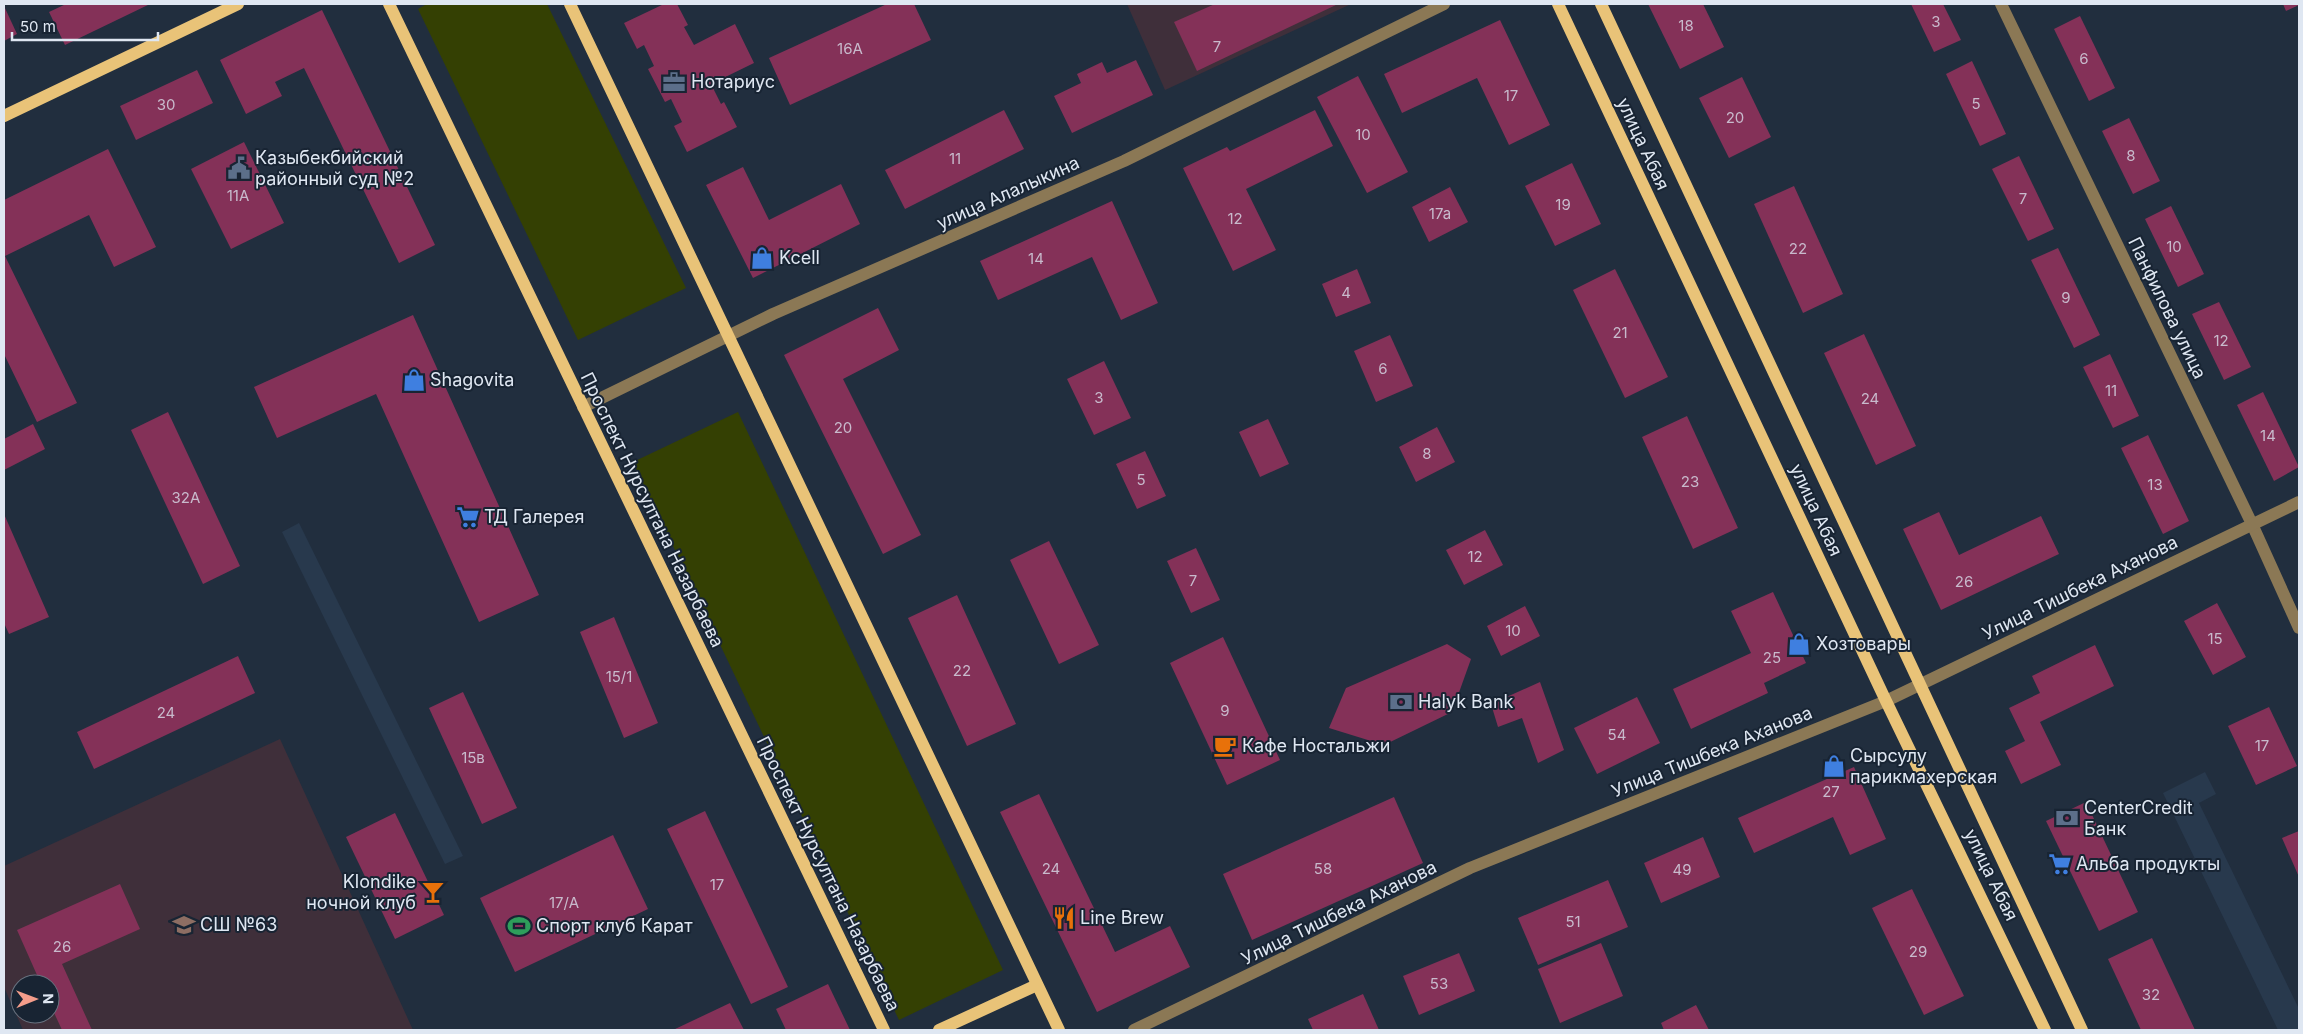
<svg xmlns="http://www.w3.org/2000/svg" width="2303" height="1034" font-family="Inter,sans-serif">
  <style>
    .built { fill: #28394d }
    .education { fill: #3f2f3a; fill-rule: evenodd }
    .green { fill: #344003 }
    .building { fill: #843158 }
    .lines { fill: none; stroke-linecap: round; stroke-linejoin: round }
    .minor { stroke: #8b7855; stroke-width: 12 }
    .major { stroke: #e9c378; stroke-width: 12 }
    .labels { text-anchor: middle; stroke-width: 4; stroke-linejoin: round; paint-order: stroke }
    .number-label { font-size: 15px; fill: #c8bacc }
    .poi-label { font-size: 18px; fill: #dfe7f2; stroke: #182433; text-anchor: start }
    .street-label { font-size: 18px; fill: #dfe7f2; stroke: #182433 }
  </style>
  <rect width="100%" height="100%" fill="#212e3e"/>
  <g class="built">
    <polygon points="299,523 463,856 445,864 282,532"/>
    <polygon points="2205,772 2216,794 2199,803 2299,1009 2299,1030 2278,1030 2163,793"/>
  </g>
  <g class="education">
    <polygon points="1127,4 1351,4 1165,90"/>
    <path d="M280,739L413,1030H23L4,987V866ZM20,984H50V1014H20Z"/>
  </g>
  <g class="green">
    <polygon points="427,4 547,4 686,288 578,340 418,9"/>
    <polygon points="738,412 1003,970 899,1020 633,462"/>
  </g>
  <g class="building">
    <polygon points="66,4 150,4 65,45 49,12"/>
    <polygon points="664,4 677,4 688,25 684,27 694,45 735,24 754,63 711,84 721,104 724,102 737,127 687,152 674,126 682,122 671,99 665,102 648,69 654,66 644,45 637,49 624,23"/>
    <polygon points="887,4 914,4 931,40 790,105 769,58"/>
    <polygon points="1215,4 1338,4 1197,71 1174,22"/>
    <polygon points="1648,4 1703,4 1724,47 1680,69"/>
    <polygon points="1911,4 1943,4 1961,40 1934,52"/>
    <polygon points="2283,4 2299,4 2299,5 2286,11"/>
    <polygon points="4,6 17,34 4,41"/>
    <polygon points="322,10 435,245 399,263 304,68 275,82 282,96 246,114 220,60"/>
    <polygon points="2080,16 2115,88 2089,101 2054,29"/>
    <polygon points="1500,20 1550,125 1509,145 1477,78 1402,113 1384,74"/>
    <polygon points="1136,60 1153,95 1072,133 1054,96 1081,83 1077,74 1102,62 1107,73"/>
    <polygon points="1972,61 2006,134 1980,146 1946,74"/>
    <polygon points="197,70 213,103 136,140 120,106"/>
    <polygon points="1358,76 1408,172 1367,193 1317,97"/>
    <polygon points="1742,77 1771,137 1729,158 1699,98"/>
    <polygon points="1004,110 1024,149 905,209 885,170"/>
    <polygon points="1315,110 1333,146 1246,189 1276,250 1233,271 1183,168 1227,147 1230,151"/>
    <polygon points="2129,118 2160,181 2133,194 2102,131"/>
    <polygon points="244,142 284,223 231,249 191,169"/>
    <polygon points="108,149 156,247 114,267 89,215 5,256 77,403 37,422 4,354 4,200"/>
    <polygon points="2019,156 2054,229 2028,241 1992,169"/>
    <polygon points="1572,163 1601,224 1555,246 1525,186"/>
    <polygon points="743,167 769,220 841,184 860,224 753,278 706,185"/>
    <polygon points="1794,186 1843,294 1803,313 1754,204"/>
    <polygon points="1450,187 1468,222 1429,242 1412,207"/>
    <polygon points="1112,201 1158,303 1121,320 1092,257 998,300 980,261"/>
    <polygon points="2171,206 2204,274 2178,287 2145,219"/>
    <polygon points="2058,248 2100,335 2074,348 2031,260"/>
    <polygon points="1357,269 1371,303 1336,317 1322,284"/>
    <polygon points="1615,269 1668,377 1625,398 1573,290"/>
    <polygon points="2219,302 2251,367 2224,380 2192,314"/>
    <polygon points="878,308 899,350 843,379 921,535 883,554 784,355"/>
    <polygon points="413,315 539,595 479,622 376,394 277,438 254,387"/>
    <polygon points="1864,334 1916,446 1876,465 1824,353"/>
    <polygon points="1390,335 1413,386 1376,402 1354,351"/>
    <polygon points="2110,354 2139,416 2113,428 2083,367"/>
    <polygon points="1104,361 1131,418 1094,435 1067,379"/>
    <polygon points="2263,392 2299,467 2274,481 2237,405"/>
    <polygon points="168,412 240,566 203,584 131,430"/>
    <polygon points="1687,416 1738,528 1693,549 1642,437"/>
    <polygon points="1268,419 1289,464 1260,477 1239,432"/>
    <polygon points="33,424 45,449 4,470 4,439"/>
    <polygon points="1437,427 1455,462 1416,482 1399,447"/>
    <polygon points="2148,435 2189,521 2163,534 2121,448"/>
    <polygon points="1145,451 1166,496 1137,509 1116,464"/>
    <polygon points="1939,512 1959,555 2041,516 2059,554 1941,610 1903,529"/>
    <polygon points="4,514 49,617 9,634 4,623"/>
    <polygon points="1485,530 1503,565 1464,585 1446,550"/>
    <polygon points="1049,541 1099,645 1059,664 1010,560"/>
    <polygon points="1196,548 1220,600 1191,613 1167,561"/>
    <polygon points="1773,592 1806,663 1764,683 1768,693 1691,729 1673,689 1751,653 1731,611"/>
    <polygon points="957,595 1016,724 967,746 908,618"/>
    <polygon points="2217,603 2246,657 2213,675 2184,621"/>
    <polygon points="1525,606 1540,636 1501,656 1487,626"/>
    <polygon points="614,617 658,723 624,738 580,632"/>
    <polygon points="1223,637 1280,760 1227,785 1170,663"/>
    <polygon points="1447,644 1471,659 1452,712 1384,745 1329,728 1346,688"/>
    <polygon points="2095,645 2114,686 2040,722 2061,765 2021,784 2005,751 2025,741 2009,708 2040,693 2032,676"/>
    <polygon points="238,656 255,693 94,769 77,732"/>
    <polygon points="1540,682 1564,750 1538,763 1522,718 1498,727 1491,704"/>
    <polygon points="463,692 517,808 482,824 429,708"/>
    <polygon points="1637,697 1660,743 1597,774 1574,728"/>
    <polygon points="2269,707 2297,766 2256,785 2228,726"/>
    <polygon points="1854,767 1886,839 1850,855 1833,817 1754,853 1738,818"/>
    <polygon points="1039,794 1115,952 1170,926 1190,967 1097,1012 1000,812"/>
    <polygon points="1394,797 1423,863 1252,940 1223,874"/>
    <polygon points="2086,802 2138,912 2099,931 2046,821"/>
    <polygon points="705,811 788,987 751,1004 667,829"/>
    <polygon points="395,813 444,915 395,939 346,837"/>
    <polygon points="2299,831 2299,877 2282,838"/>
    <polygon points="613,835 648,909 515,972 480,898"/>
    <polygon points="1703,837 1720,877 1661,903 1644,863"/>
    <polygon points="1608,880 1628,927 1538,965 1518,918"/>
    <polygon points="120,884 140,929 62,964 92,1030 62,1030 50,1004 50,984 41,984 17,930"/>
    <polygon points="1912,889 1964,996 1924,1015 1872,908"/>
    <polygon points="2152,938 2195,1030 2141,1030 2108,959"/>
    <polygon points="1601,943 1623,996 1560,1023 1538,969"/>
    <polygon points="1459,953 1475,991 1419,1015 1403,976"/>
    <polygon points="828,984 850,1030 786,1030 776,1009"/>
    <polygon points="1363,994 1379,1030 1313,1030 1308,1019"/>
    <polygon points="730,1003 744,1030 673,1030"/>
    <polygon points="1696,1005 1709,1030 1664,1030 1661,1023"/>
  </g>
  <g class="lines">
    <g class="minor">
      <polyline points="2001,4 2252,524 2299,628"/>
      <polyline points="583,407 773,314 1124,161 1444,4"/>
      <polyline points="1134,1030 1470,868 1886,701 2299,502"/>
    </g>
    <g class="major">
      <polyline points="389,4 884,1030"/>
      <polyline points="570,4 1059,1030"/>
      <polyline points="1558,4 1886,701 2045,1030"/>
      <polyline points="1601,4 2082,1030"/>
      <polyline points="4,116 238,4"/>
      <polyline points="939,1030 1037,985"/>
    </g>
  </g>
  <defs>
    <symbol id="office-bare" viewBox="-9 -9 18 18"><path d="M-6-3h4V-5.5h4V-3h4V5H-6ZM-1-4.5V-3h2v-1.5ZM-6 0V1H6V0Z" fill="#5c6f8a" stroke="#182433" stroke-width="2.5" paint-order="stroke"/></symbol>
    <symbol id="civic-bare" viewBox="-9 -9 18 18"><path d="M-.6-6.5H3V-4.5H.6V-3L4-1V1h2V6H-6V1h2V-1L-.6-3ZM-1.2 2.5V6h2.4V2.5Z" fill="#5c6f8a" stroke="#182433" stroke-width="2.5" paint-order="stroke"/></symbol>
    <symbol id="shop-bare" viewBox="-9 -9 18 18"><path d="M-5-2.5h2.3a2.7 3.5 0 0 1 5.4 0H5L5.5 6h-11ZM-1.5-2.5h3a1.5 2.3 0 0 0-3 0Z" fill="#3f7fe0" stroke="#182433" stroke-width="2.5" paint-order="stroke"/></symbol>
    <symbol id="supermarket-bare" viewBox="-9 -9 18 18"><path d="M-6-5.5h2.5l.6 2H6L4.5 2H-2.5L-4.4-4H-6ZM-1.5 3.2a1.3 1.3 0 1 0 .1 0ZM3 3.2a1.3 1.3 0 1 0 .1 0Z" fill="#3f7fe0" stroke="#182433" stroke-width="2.5" paint-order="stroke"/></symbol>
    <symbol id="bank-bare" viewBox="-9 -9 18 18"><path d="M-6-4H6V4H-6ZM0-2.3a2.3 2.3 0 1 0 0 4.6a2.3 2.3 0 1 0 0-4.6Z" fill="#5c6f8a" stroke="#182433" stroke-width="2.5" paint-order="stroke"/></symbol>
    <symbol id="cafe-bare" viewBox="-9 -9 18 18"><path d="M-5.5-4.5H6V0H3Q3 3.5 0 3.5H-2.5Q-5.5 3.5-5.5 0ZM3-3.2v2h1.7v-2ZM-6 4.5H4V6H-6Z" fill="#e8710a" stroke="#182433" stroke-width="2.5" paint-order="stroke"/></symbol>
    <symbol id="bar-bare" viewBox="-9 -9 18 18"><path d="M-6-5H6L.8 .8V4.5H3.5V6h-7V4.5H-.8V.8Z" fill="#e8710a" stroke="#182433" stroke-width="2.5" paint-order="stroke"/></symbol>
    <symbol id="restaurant-bare" viewBox="-9 -9 18 18"><path d="M-5-6h1v4h1v-4h1v4h1v-4h1v5L-1.5 .5V6h-2V.5L-5-1ZM5-6V6H3V1.5H1.5Q1.5-4 5-6Z" fill="#e8710a" stroke="#182433" stroke-width="2.5" paint-order="stroke"/></symbol>
    <symbol id="school-bare" viewBox="-9 -9 18 18"><path d="M0-5L7-2L0 1L-7-2ZM-4 1L0 2.5L4 1V4Q0 6-4 4Z" fill="#8d6e63" stroke="#182433" stroke-width="2.5" paint-order="stroke"/></symbol>
    <symbol id="stadium-bare" viewBox="-9 -9 18 18"><path d="M0-5a6.5 5 0 1 0 0 10a6.5 5 0 1 0 0-10ZM-3.5-1.8h7v3.6h-7Z" fill="#2e9e5b" stroke="#182433" stroke-width="2.5" paint-order="stroke"/></symbol>
  </defs>
  <g fill-rule="evenodd">
    <use href="#office-bare" x="658" y="66" width="32" height="32"/>
    <use href="#civic-bare" x="223" y="152" width="32" height="32"/>
    <use href="#shop-bare" x="746" y="242" width="32" height="32"/>
    <use href="#shop-bare" x="398" y="364" width="32" height="32"/>
    <use href="#supermarket-bare" x="452" y="501" width="32" height="32"/>
    <use href="#shop-bare" x="1783" y="628" width="32" height="32"/>
    <use href="#bank-bare" x="1385" y="686" width="32" height="32"/>
    <use href="#cafe-bare" x="1209" y="730" width="32" height="32"/>
    <use href="#shop-bare" x="1818" y="750" width="32" height="32"/>
    <use href="#bank-bare" x="2051" y="802" width="32" height="32"/>
    <use href="#supermarket-bare" x="2044" y="848" width="32" height="32"/>
    <use href="#bar-bare" x="417" y="876" width="32" height="32"/>
    <use href="#restaurant-bare" x="1048" y="902" width="32" height="32"/>
    <use href="#school-bare" x="168" y="909" width="32" height="32"/>
    <use href="#stadium-bare" x="503" y="910" width="32" height="32"/>
  </g>
  <g class="labels">
    <g class="number-label">
      <text x="1936" y="27">3</text>
      <text x="1686" y="31">18</text>
      <text x="1217" y="52">7</text>
      <text x="850" y="54">16А</text>
      <text x="2084" y="64">6</text>
      <text x="1511" y="101">17</text>
      <text x="1976" y="109">5</text>
      <text x="166" y="110">30</text>
      <text x="1735" y="123">20</text>
      <text x="1363" y="140">10</text>
      <text x="2131" y="161">8</text>
      <text x="955" y="164">11</text>
      <text x="238" y="201">11А</text>
      <text x="2023" y="204">7</text>
      <text x="1563" y="210">19</text>
      <text x="1440" y="219">17а</text>
      <text x="1235" y="224">12</text>
      <text x="2174" y="252">10</text>
      <text x="1798" y="254">22</text>
      <text x="1036" y="264">14</text>
      <text x="1346" y="298">4</text>
      <text x="2066" y="303">9</text>
      <text x="1620" y="338">21</text>
      <text x="2221" y="346">12</text>
      <text x="1383" y="374">6</text>
      <text x="2111" y="396">11</text>
      <text x="1099" y="403">3</text>
      <text x="1870" y="404">24</text>
      <text x="843" y="433">20</text>
      <text x="2268" y="441">14</text>
      <text x="1427" y="459">8</text>
      <text x="1141" y="485">5</text>
      <text x="1690" y="487">23</text>
      <text x="2155" y="490">13</text>
      <text x="186" y="503">32А</text>
      <text x="1475" y="562">12</text>
      <text x="1193" y="586">7</text>
      <text x="1964" y="587">26</text>
      <text x="1513" y="636">10</text>
      <text x="2215" y="644">15</text>
      <text x="1772" y="663">25</text>
      <text x="962" y="676">22</text>
      <text x="619" y="682">15/1</text>
      <text x="1225" y="716">9</text>
      <text x="166" y="718">24</text>
      <text x="1617" y="740">54</text>
      <text x="2262" y="751">17</text>
      <text x="473" y="763">15в</text>
      <text x="1831" y="797">27</text>
      <text x="1051" y="874">24</text>
      <text x="1323" y="874">58</text>
      <text x="1682" y="875">49</text>
      <text x="717" y="890">17</text>
      <text x="564" y="908">17/А</text>
      <text x="1573" y="927">51</text>
      <text x="62" y="952">26</text>
      <text x="1918" y="957">29</text>
      <text x="1439" y="989">53</text>
      <text x="2151" y="1000">32</text>
    </g>
    <g class="poi-label">
      <text x="691" y="88">Нотариус</text>
      <text x="255" y="164">Казыбекбийский<tspan x="255" dy="21">районный суд №2</tspan></text>
      <text x="779" y="264">Kcell</text>
      <text x="430" y="386">Shagovita</text>
      <text x="484" y="523">ТД Галерея</text>
      <text x="1816" y="650">Хозтовары</text>
      <text x="1418" y="708">Halyk Bank</text>
      <text x="1242" y="752">Кафе Ностальжи</text>
      <text x="1850" y="762">Сырсулу<tspan x="1850" dy="21">парикмахерская</tspan></text>
      <text x="2084" y="814">CenterCredit<tspan x="2084" dy="21">Банк</tspan></text>
      <text x="2076" y="870">Альба продукты</text>
      <text x="416" y="888" text-anchor="end">Klondike<tspan x="416" dy="21">ночной клуб</tspan></text>
      <text x="1080" y="924">Line Brew</text>
      <text x="200" y="931">СШ №63</text>
      <text x="536" y="932">Спорт клуб Карат</text>
    </g>
    <g class="street-label">
      <text transform="translate(1643 144) rotate(65)" y="6">улица Абая</text>
      <text transform="translate(1008 193) rotate(-24)" y="6">улица Алалыкина</text>
      <text transform="translate(2167 308) rotate(64)" y="6">Панфилова улица</text>
      <text transform="translate(652 510) rotate(64)" y="6">Проспект Нурсултана Назарбаева</text>
      <text transform="translate(1816 510) rotate(65)" y="6">улица Абая</text>
      <text transform="translate(2080 588) rotate(-26)" y="6">Улица Тишбека Аханова</text>
      <text transform="translate(1712 752) rotate(-22)" y="6">Улица Тишбека Аханова</text>
      <text transform="translate(828 874) rotate(64)" y="6">Проспект Нурсултана Назарбаева</text>
      <text transform="translate(1991 875) rotate(64)" y="6">улица Абая</text>
      <text transform="translate(1339 913) rotate(-26)" y="6">Улица Тишбека Аханова</text>
    </g>
  </g>
  <rect width="2303" height="1034" fill="none" stroke="#dfe7f2" stroke-width="10"/>
  <g transform="translate(35 999) rotate(89)"><circle r="24" fill="#182433" stroke="#68727f"/>
  <path d="M0-4L9 19L0 12L-9 19Z" fill="#f49d8b"/>
  <text y="-8" font-size="14" font-weight="bold" text-anchor="middle" fill="#dfe7f2">N</text>
  </g>
  <path d="M12 32v8h146v-8" fill="none" stroke="#dfe7f2" stroke-width="2.5"/>
  <text x="20" y="32" font-size="15" fill="#dfe7f2" stroke="#182433" stroke-width="4" paint-order="stroke">50 m</text>
</svg>
